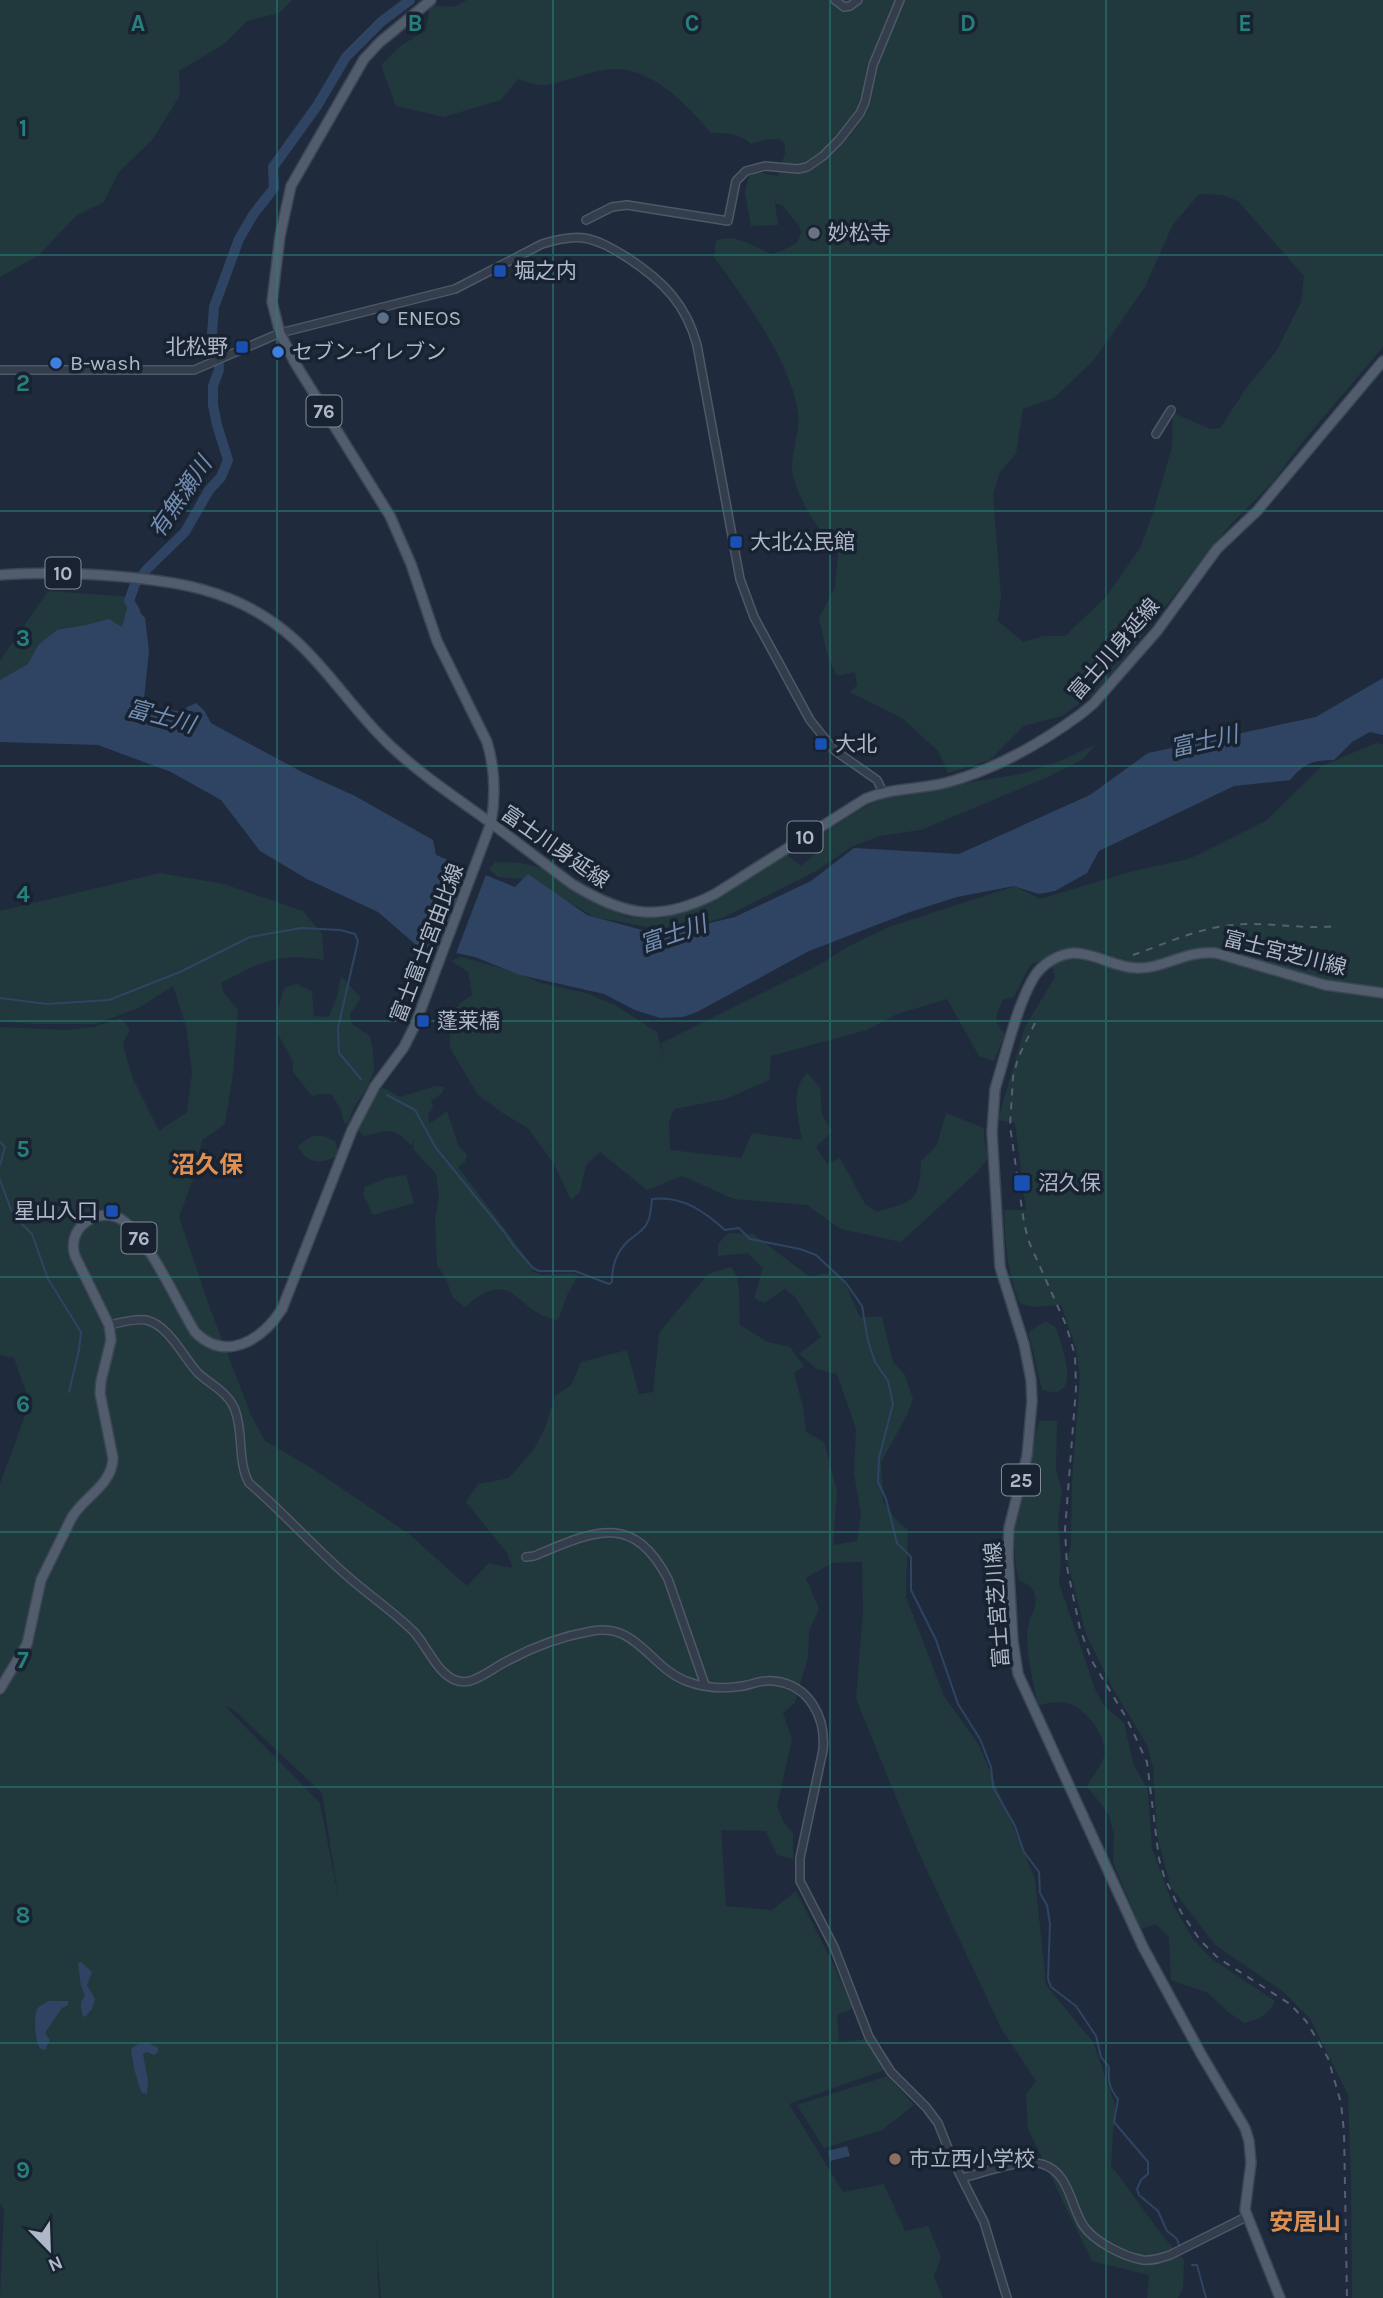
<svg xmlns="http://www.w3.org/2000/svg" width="1383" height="2298" font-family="Karla,'Noto Sans JP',sans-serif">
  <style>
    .green { fill: #21393c; fill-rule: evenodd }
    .water { fill: #2f4463 }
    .pier { fill: #1f2b3c }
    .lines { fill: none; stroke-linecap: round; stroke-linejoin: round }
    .stream { stroke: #2f4463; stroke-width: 2 }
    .river { stroke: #2f4463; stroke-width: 10 }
    .tertiary-casing { stroke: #4e5866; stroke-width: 10 }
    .primary-casing { stroke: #3c4655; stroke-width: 12 }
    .tertiary { stroke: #333d4c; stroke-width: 7 }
    .primary { stroke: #515c6c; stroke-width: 9 }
    .rail { stroke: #546173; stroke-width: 2; stroke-dasharray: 7 7; stroke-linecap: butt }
    .grid { fill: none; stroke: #27807c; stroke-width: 2; stroke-opacity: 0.55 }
    .worship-dot { fill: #6b7280; stroke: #182230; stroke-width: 2.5 }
    .transit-dot { fill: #1a4fb4; stroke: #182230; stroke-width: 2.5 }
    .service-dot { fill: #5c6f8a; stroke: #182230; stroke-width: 2.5 }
    .shop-dot { fill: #3f7fe0; stroke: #182230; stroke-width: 2.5 }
    .education-dot { fill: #8d6e63; stroke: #182230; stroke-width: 2.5 }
    .labels { text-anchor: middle; stroke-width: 7; stroke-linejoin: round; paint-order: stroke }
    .shield { fill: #182230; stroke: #818b9a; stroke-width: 2 }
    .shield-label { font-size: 19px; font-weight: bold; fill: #aeb8c8 }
    .poi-label { font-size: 21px; fill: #aeb8c8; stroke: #182230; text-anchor: start }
    .street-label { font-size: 21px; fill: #aeb8c8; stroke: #182230 }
    .water-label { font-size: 23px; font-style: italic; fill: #738eb3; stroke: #182230 }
    .quarter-label { font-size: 24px; font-weight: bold; fill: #de9052; stroke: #182230 }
    .grid-label { font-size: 23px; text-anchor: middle; font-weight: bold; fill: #27807c; stroke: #182230; stroke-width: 7; stroke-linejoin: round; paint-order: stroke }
  </style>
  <rect width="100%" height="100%" fill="#1f2b3c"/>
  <g class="green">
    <polygon points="0,0 292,0 279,13 247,21 224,44 179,71 180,95 153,139 118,173 104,202 77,215 39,255 0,277"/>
    <path d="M467,0H1383V347L1304,440L1272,483L1230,525L1122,661L1092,695L1062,716L1024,726L990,760L948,773L938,751L902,718L850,692L857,685L855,672L837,676L828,657L819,618L835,587L838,555C822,533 791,492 792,465C793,448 800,429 798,412C789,358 746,301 714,257L716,241C734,232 754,247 771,254L784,250L798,242L801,232L799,226L782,205L775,203L778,225L751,226L745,192L750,171L778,176L785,153V144L780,139L763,140L751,144C740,133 725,133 711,133C685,102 647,62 603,70C585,73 555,86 539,85C532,84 525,81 518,79L501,100L444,117L396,106L381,65L399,47L426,30L430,5L453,7ZM1199,194L1222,195L1238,201L1304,276L1301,302L1277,350L1247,387L1220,428L1211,429L1173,413L1172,447L1153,513L1140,548L1106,597L1065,636H1043L1023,642L998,621L1001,595L993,495L1000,472L1016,454L1023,409L1054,398L1093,361L1145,287L1172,226Z"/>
    <polygon points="48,591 131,597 122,627 38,645 28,664 0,682 0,661"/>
    <path d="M1376,743L1383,744V2298H1352L1351,2178L1348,2095L1311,2020L1285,1993L1215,1945L1171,1887L1157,1836L1153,1767L1147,1745L1112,1687L1086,1634L1067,1560L1071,1545L1072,1481L1080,1375L1076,1348L1061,1305L1032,1307L1020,1303C1007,1273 1005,1242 1004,1210H1026L1015,1123L998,1120L1025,1027L1055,977L1049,957L1030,965L1014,997L1003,1000C996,1016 992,1020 1005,1034L994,1061L979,1056L947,999L897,1014L867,1030L771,1056L769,1080L726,1099L674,1109L669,1122L670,1150L741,1158L752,1133L802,1140C799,1119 789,1090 807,1073L820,1087L822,1115L832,1131L816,1147L827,1164L840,1158L865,1204L876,1212C914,1201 919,1203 921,1161L937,1145L946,1113L984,1128V1138L988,1158L977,1172L901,1242L841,1229L807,1205L734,1199L682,1176L647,1190L600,1152L586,1165L580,1192L571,1200L554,1164L528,1128L507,1116L478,1095L450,1048L449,1018L459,1004L472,995L468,972L451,961L461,957L508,970L541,983L586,993L615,1005L657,1032L665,1064L661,1043L821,964L847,947L889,927L1015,886L1040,899L1133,871L1189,859L1267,820L1322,766Z"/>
    <polygon points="1095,745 1083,759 1048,777 921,830 880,836 851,847 816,871 722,918 703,923 659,929 594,917 567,901 521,879 498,877 489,869 495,862 520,863 546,869 566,887 626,917 663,918 691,909 787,855 801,866 822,849 813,839 873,802 898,794 1021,774 1055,763"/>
    <path d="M160,873L224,884L303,911L322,934L324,960C278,952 261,962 221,983L224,993L238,1010L233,1074L225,1124L202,1140L195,1174L179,1217L211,1311L251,1415L265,1441L313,1469L409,1534L467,1586L489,1563L513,1568L507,1553L466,1502L478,1484L509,1478L534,1449L545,1428L555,1396L571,1385L581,1362L627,1350L639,1394L653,1392L659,1333L708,1274L731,1267C743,1280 738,1308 740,1325L768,1342L790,1347L804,1366L794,1373L803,1407L806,1432L824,1442L837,1491L833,1545L857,1541L861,1514L854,1474L856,1429L837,1374L817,1369L799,1354L821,1337L795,1297L785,1289L764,1303L754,1298L763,1268L748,1253L718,1256V1244L728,1233L753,1234L810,1277L832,1272L843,1279L860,1317H882L893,1362L905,1375L913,1399L907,1415L881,1462L883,1501L897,1521L908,1530L906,1597L944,1696L979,1745L1035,1879L1046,1985L1093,2042L1115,2104L1111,2166C1136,2197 1156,2231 1184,2260L1183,2288L1178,2298H1147L1149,2275L1092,2261L1028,2129L1026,2094L1036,2081L1001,2028L918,1851L856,1699L863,1610L862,1562L832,1563L806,1578L819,1609L809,1631L808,1657L795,1703L783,1713L792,1739L777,1806L784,1823L793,1833V1859L777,1855L766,1831L721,1830L726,1906L772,1910L796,1891L836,1970L853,2008L837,2015L839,2042L870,2039L884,2070L789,2104L843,2192L884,2184L905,2231L928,2226L941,2257L934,2276L943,2298H381L376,2238L379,2298H0L4,2210L0,2203V1484L30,1402L14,1358L0,1355V1027L67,1030L94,1027L120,1018L130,1029L123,1044L126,1056L133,1079L159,1131L187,1112L192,1073L186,1026L173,986L140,1007L96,1024H29L0,1021V911ZM225,1706L235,1711L322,1793L339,1901L320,1803Z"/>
    <polygon points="341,976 361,998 350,1014 352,1024 370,1036 373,1050 374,1071 367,1088 354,1107 348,1124 344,1123 340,1108 331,1094 319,1094 312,1096 293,1072 293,1062 278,1034 276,1018 284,988 296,984 312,991 314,1016 329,1017 338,994"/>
    <path d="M436,1086L444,1087L442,1093L431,1101L433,1106L428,1115L429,1124L447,1111L459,1147L467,1155L465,1162L458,1167L523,1253L533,1272L543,1275L571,1273L578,1275L568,1293L558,1320C515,1314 515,1263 465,1307L453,1298L445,1277L437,1265L435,1219L439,1195L436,1174L413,1149L415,1138L412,1146C392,1126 390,1130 364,1136L358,1130L362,1114L382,1087L400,1097Z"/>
    <path d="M312,1136H323L335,1141L339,1154C323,1165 307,1165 298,1146Z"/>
    <polygon points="406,1175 414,1203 373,1215 363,1195 365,1187 386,1178"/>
    <path d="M1045,1321C1048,1323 1052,1324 1055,1327C1058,1331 1059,1338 1061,1343C1067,1363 1078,1401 1042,1390L1029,1335V1332Z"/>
    <path d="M1039,1421H1057L1056,1470L1062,1490L1058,1521L1061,1560L1059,1583L1095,1689L1104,1706L1124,1723L1133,1763L1148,1791L1152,1848L1173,1905L1193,1939L1212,1959L1275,2001C1269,2015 1259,2019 1244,2023L1227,2011L1208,1993L1171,1980L1169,1937L1156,1924L1141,1929L1113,1862L1114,1835L1109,1815L1087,1786C1092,1777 1101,1766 1104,1757C1109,1738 1084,1705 1065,1703C1057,1701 1046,1704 1038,1705C1034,1685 1024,1646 1028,1627C1030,1616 1038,1607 1035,1595C1033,1586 1026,1584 1019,1580C1005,1529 1027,1471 1039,1421Z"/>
    <polygon points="888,2076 914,2105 882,2130 824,2148 797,2105"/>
  </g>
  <g class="water">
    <path d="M129,601L145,618L149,651L144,699L153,709L179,711L196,703L204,710L211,723L231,734L304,773L355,796L433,840L436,855L515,887L528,874L587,915L642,930L685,929L735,917L811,881L854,848L959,854L1090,795L1148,753L1316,717L1383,678V735L1370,732L1352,742L1334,760C1311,760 1304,764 1290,780L1234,786L1099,851L1087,873L1055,891L1039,894L1014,886L957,897L910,912L809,951L697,1012L683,1017L660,1018L635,1010L604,994L520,975L475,957L415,944L378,912L307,879L260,851L221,800L171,772L98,745L0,742V680L28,664L38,645L57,630L86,625L109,619L122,627Z"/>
    <path d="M81,1962L92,1972L87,1985L95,1999L92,2009L85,2017L83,2016C81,2009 79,2002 85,1996L81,1986L78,1963Z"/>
    <path d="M48,2001H68V2005L62,2008L45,2033L50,2040L45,2050C43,2049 41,2049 40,2048C35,2043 33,2013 38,2008C38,2007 47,2002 48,2001Z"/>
    <path d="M146,2042L158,2048V2052L154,2055L147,2052L143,2054L148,2081L147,2094L142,2093C136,2078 133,2065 131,2049L138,2044Z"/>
    <polygon points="847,2146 850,2156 830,2161 828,2151"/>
  </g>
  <polygon class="pier" points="476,867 487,872 455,956 443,954"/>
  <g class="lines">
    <g class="stream">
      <polyline points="0,998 47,1004 109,1000 180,972 250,937 301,928 340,930 355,934 358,941 338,1028 339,1053 361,1079"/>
      <path d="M387,1095L415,1110L436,1148L505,1233L513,1245L533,1268L539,1271H575L609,1284L612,1282C612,1265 616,1253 628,1241C635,1235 645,1230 648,1221C651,1215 651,1206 652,1199C681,1195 704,1211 725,1230L739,1228L750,1239L800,1249L816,1255L846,1283L862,1306L868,1341L875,1362L888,1381L893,1404L879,1458L878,1482L886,1499L897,1543L911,1557V1590L936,1640L958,1704L980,1739L991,1767L993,1787L1015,1826L1024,1852L1039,1872L1040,1893L1047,1905L1050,1924L1048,1979L1051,1987L1076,2006L1096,2036L1101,2057L1109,2067C1108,2081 1109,2088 1118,2099L1114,2122L1148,2162V2174L1141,2180L1137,2189L1139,2195L1158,2211L1167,2231L1177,2239L1179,2245"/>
      <polyline points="0,1142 5,1147 0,1165"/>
      <polyline points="0,1180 13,1215 32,1234 48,1279 81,1332 79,1350 69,1392"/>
      <polyline points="1192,2265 1197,2265 1206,2298"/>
    </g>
    <polyline class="river" points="135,611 129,601 135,584 147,569 185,532 209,490 221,477 228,460 217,425 213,405 213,386 219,370 218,353 212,334 214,307 239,239 253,215 274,188 273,167 317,106 346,57 381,22 410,0"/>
    <defs>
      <g id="tertiary">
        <polyline points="835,0 844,7 850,6 858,0"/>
        <polyline points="586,220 612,207 627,205 728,221 736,181 746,171 765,166 798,169 807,167 823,156 839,140 860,113 865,102 873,65 900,0"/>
        <path d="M0,370H194L280,333L455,289L542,244C555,240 570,236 584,238C601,241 615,250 628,258C663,281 686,304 697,345L740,579L754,617L810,720L834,750L877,780L883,792"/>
        <polyline points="1156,434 1171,410"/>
        <path d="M109,1325C120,1323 134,1318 146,1320C169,1325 183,1357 198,1373C211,1385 229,1393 235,1410C244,1434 237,1461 249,1483C283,1512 312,1545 345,1574C367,1594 393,1611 414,1632C427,1646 437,1673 455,1680C460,1682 465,1682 470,1681C483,1677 495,1667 507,1661C533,1647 563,1636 592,1631C637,1623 650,1667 686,1681C704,1688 725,1689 743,1686C754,1684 763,1679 774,1681C810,1685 826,1718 823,1750L800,1858V1881L834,1947L869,2037L891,2072L926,2107L938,2123L954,2163L984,2222L1007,2298"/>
        <path d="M526,1557L534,1556C592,1532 632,1510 668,1579L705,1685"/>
        <path d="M962,2178C983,2173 1021,2158 1042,2164C1069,2172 1070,2204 1083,2225C1093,2241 1124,2257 1143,2260C1152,2261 1161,2258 1170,2255L1246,2217"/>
      </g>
      <g id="primary">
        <path d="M0,575C34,572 67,573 101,575C173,580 238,588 294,639C331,672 357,716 394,749C424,777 458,799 491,823C518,843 545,864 572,884C625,916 658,923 715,894L865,799C893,787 917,790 945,783C995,770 1040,744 1081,714L1093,704L1157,631L1217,549L1257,511L1383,361"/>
        <path d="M0,1689L27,1644L41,1580L72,1517C85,1496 112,1485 113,1458L100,1393L101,1381L111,1340L109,1325L75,1256C65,1225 103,1204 125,1222C152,1245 176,1301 195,1332C226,1363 262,1340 282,1309L352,1130L375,1086L404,1047L415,1025L491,823C496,795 495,769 487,742L437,641L411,564L390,516L295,363L280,333L272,302L280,236L291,186L364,59L380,42L431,0"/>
        <path d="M1280,2298L1245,2210L1251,2163L1249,2141L1245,2128L1201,2054L1143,1947L1018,1674L1013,1641L1008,1555L1009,1528L1027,1456L1032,1401L1031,1380L1024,1344L1000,1267L992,1132L995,1089C1005,1057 1017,1005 1034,977C1042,964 1058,954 1074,953C1096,953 1115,968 1137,968C1164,969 1184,950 1216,953L1325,985L1383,993"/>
      </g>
    </defs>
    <use href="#tertiary" class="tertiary-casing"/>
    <use href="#primary" class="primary-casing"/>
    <use href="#tertiary" class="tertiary"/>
    <use href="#primary" class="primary"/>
    <g class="rail">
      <path d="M1133,955C1165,944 1198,928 1232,925C1266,921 1301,930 1335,926"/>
      <polyline points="1035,1023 1018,1058 1013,1077 1010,1126 1024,1223 1029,1242 1066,1325 1075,1355 1076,1388 1065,1530 1067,1567 1080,1629 1092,1661 1127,1719 1147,1762 1159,1859 1164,1876 1181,1912 1200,1940 1218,1958 1290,2004 1306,2021 1328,2058 1341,2103 1344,2132 1347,2298"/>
    </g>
  </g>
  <path class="grid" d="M277,0V2298M553,0V2298M830,0V2298M1106,0V2298M0,255H1383M0,511H1383M0,766H1383M0,1021H1383M0,1277H1383M0,1532H1383M0,1787H1383M0,2043H1383"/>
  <circle class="worship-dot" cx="814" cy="233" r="7"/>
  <g class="transit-dot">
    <rect x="493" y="264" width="14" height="14" rx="3.5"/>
    <rect x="235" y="340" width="14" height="14" rx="3.5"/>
    <rect x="729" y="535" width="14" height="14" rx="3.5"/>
    <rect x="814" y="737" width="14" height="14" rx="3.5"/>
    <rect x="416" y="1014" width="14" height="14" rx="3.5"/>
    <rect x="1013" y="1174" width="18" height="18" rx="3.5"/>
    <rect x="105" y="1204" width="14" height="14" rx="3.5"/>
  </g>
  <circle class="service-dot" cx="383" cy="318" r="7"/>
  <g class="shop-dot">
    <circle cx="278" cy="352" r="7"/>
    <circle cx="56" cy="363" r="7"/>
  </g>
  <circle class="education-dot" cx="895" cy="2159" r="7"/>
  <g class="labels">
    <g class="shield">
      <rect x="306.5" y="395.5" width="35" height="31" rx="5"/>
      <rect x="45.5" y="557.5" width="35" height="31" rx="5"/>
      <rect x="787.5" y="821.5" width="35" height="31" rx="5"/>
      <rect x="121.5" y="1222.5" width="35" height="31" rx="5"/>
      <rect x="1002" y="1464.5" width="38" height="31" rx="5"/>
    </g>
    <g class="shield-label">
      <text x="324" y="418">76</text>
      <text x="63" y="580">10</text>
      <text x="805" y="844">10</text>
      <text x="139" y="1245">76</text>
      <text x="1021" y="1487">25</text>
    </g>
    <g class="poi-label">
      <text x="828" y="240">妙松寺</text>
      <text x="514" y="278">堀之内</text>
      <text x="397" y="325">ENEOS</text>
      <text x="228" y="354" text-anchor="end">北松野</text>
      <text x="292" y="359">セブン-イレブン</text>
      <text x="70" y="370">B-wash</text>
      <text x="750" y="549">大北公民館</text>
      <text x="835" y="751">大北</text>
      <text x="437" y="1028">蓬莱橋</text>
      <text x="1038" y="1190">沼久保</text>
      <text x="98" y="1218" text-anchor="end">星山入口</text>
      <text x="909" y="2166">市立西小学校</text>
    </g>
    <g class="street-label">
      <text transform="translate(1114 649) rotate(-49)" y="7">富士川身延線</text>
      <text transform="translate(555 847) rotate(35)" y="7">富士川身延線</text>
      <text transform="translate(427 943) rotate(-69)" y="7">富士富士宮由比線</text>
      <text transform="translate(1285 953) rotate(14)" y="7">富士宮芝川線</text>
      <text transform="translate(997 1605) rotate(-94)" y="7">富士宮芝川線</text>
    </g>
    <g class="water-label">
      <text transform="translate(180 497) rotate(-56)" y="8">有無瀬川</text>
      <text transform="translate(161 716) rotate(15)" y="8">富士川</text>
      <text transform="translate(1204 741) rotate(-13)" y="8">富士川</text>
      <text transform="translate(673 934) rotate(-19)" y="8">富士川</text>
    </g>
    <g class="quarter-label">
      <text x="207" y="1173">沼久保</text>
      <text x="1305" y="2230">安居山</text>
    </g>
  </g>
  <g class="grid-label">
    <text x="138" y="31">A</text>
    <text x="415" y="31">B</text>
    <text x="692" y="31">C</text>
    <text x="968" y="31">D</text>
    <text x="1245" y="31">E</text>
    <text x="23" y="136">1</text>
    <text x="23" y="391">2</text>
    <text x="23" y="646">3</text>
    <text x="23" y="902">4</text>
    <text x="23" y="1157">5</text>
    <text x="23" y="1412">6</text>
    <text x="23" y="1668">7</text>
    <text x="23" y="1923">8</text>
    <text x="23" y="2178">9</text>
  </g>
  <g transform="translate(49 2249) rotate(157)" stroke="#182230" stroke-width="5" paint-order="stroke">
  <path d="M0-5L12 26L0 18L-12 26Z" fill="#aeb8c8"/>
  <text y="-10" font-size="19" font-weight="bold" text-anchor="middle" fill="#aeb8c8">N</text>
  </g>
</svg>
